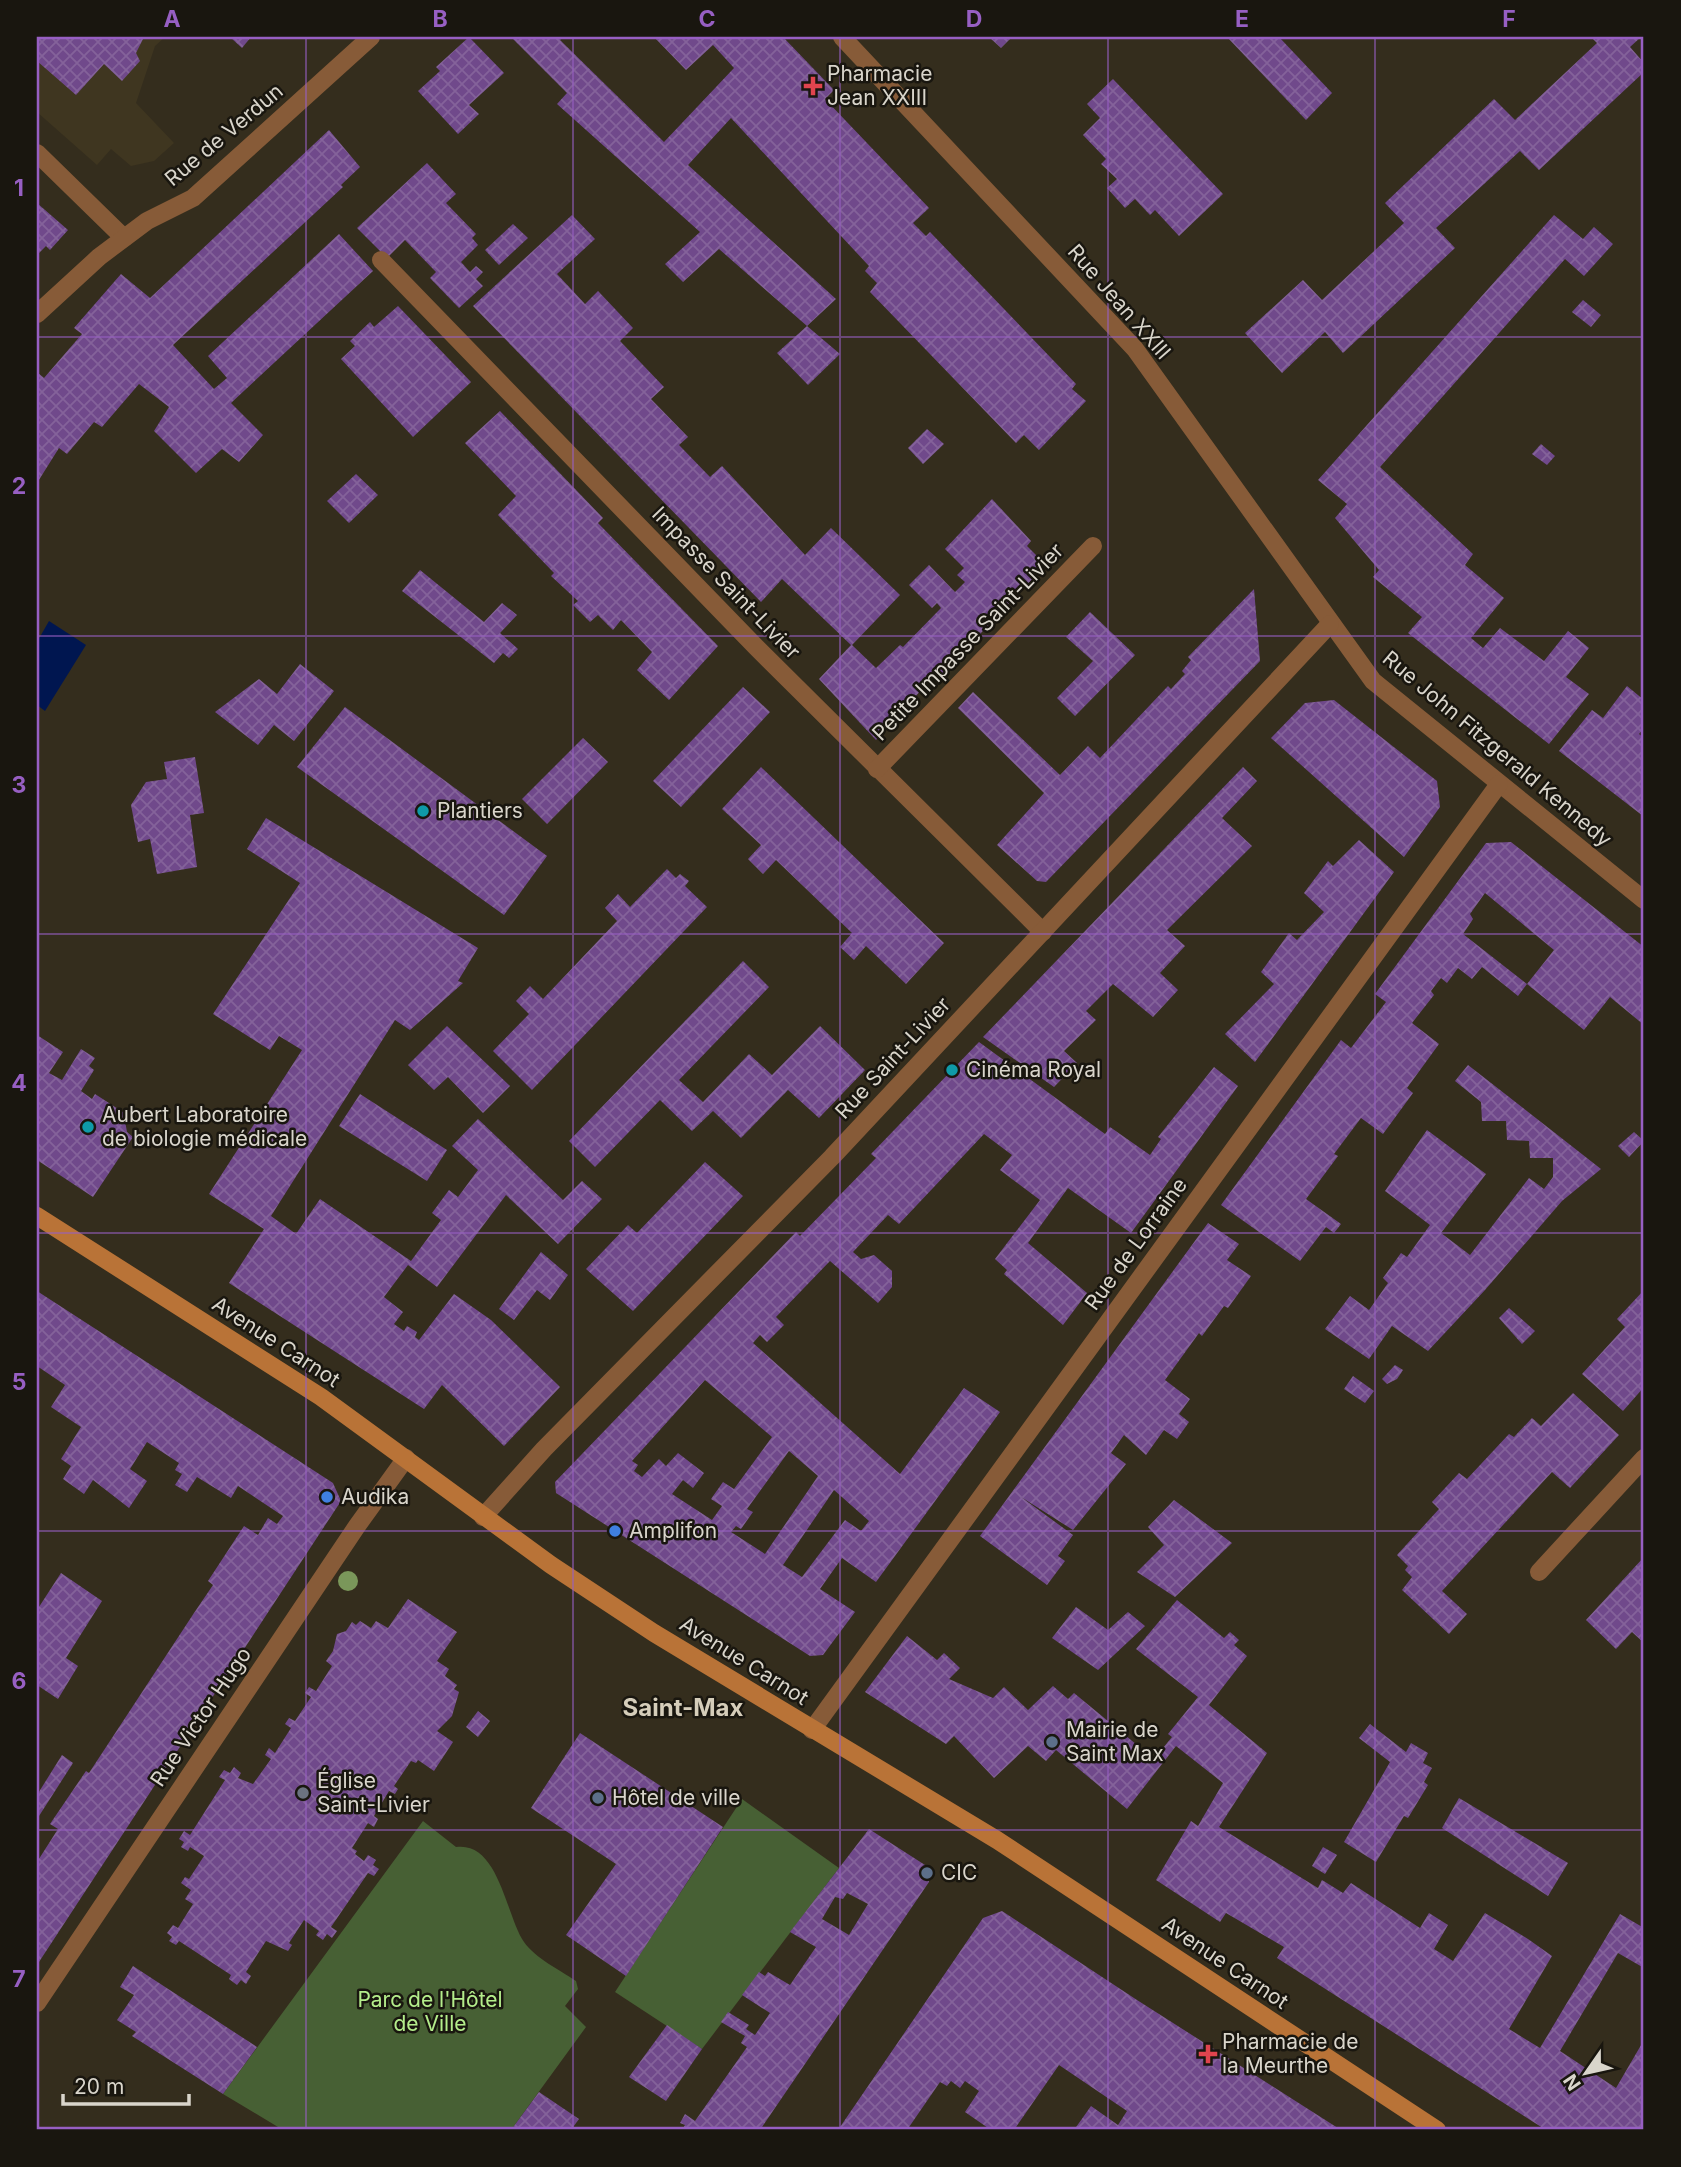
<svg xmlns="http://www.w3.org/2000/svg" width="1681" height="2167" font-family="Inter,sans-serif">
  <style>
    .built { fill: #3f3620 }
    .park { fill: #476034 }
    .water { fill: #001650 }
    .building { fill: url(#building-cross-hatch); fill-rule: evenodd }
    .lines { fill: none; stroke-linecap: round; stroke-linejoin: round }
    .street { stroke: #875b38; stroke-width: 18 }
    .secondary { stroke: #b97337; stroke-width: 18 }
    .tree { fill: #7a975a }
    .grid { fill: none; stroke: #975fc3; stroke-width: 2; stroke-opacity: 0.55 }
    .health-dot { fill: #e0444e; stroke: #19160f; stroke-width: 2.5 }
    .culture-dot { fill: #0f9aa8; stroke: #19160f; stroke-width: 2.5 }
    .shop-dot { fill: #3f7fe0; stroke: #19160f; stroke-width: 2.5 }
    .service-dot { fill: #5c6f8a; stroke: #19160f; stroke-width: 2.5 }
    .worship-dot { fill: #6b7280; stroke: #19160f; stroke-width: 2.5 }
    .labels { text-anchor: middle; stroke-width: 5; stroke-linejoin: round; paint-order: stroke }
    .poi-label { font-size: 21px; fill: #d9d5cb; stroke: #19160f; text-anchor: start }
    .street-label { font-size: 21px; fill: #d9d5cb; stroke: #19160f }
    .park-label { font-size: 21px; fill: #b4ed8b; stroke: #19160f }
    .quarter-label { font-size: 24px; font-weight: bold; fill: #d5cdba; stroke: #19160f }
    .neatline { fill: none; stroke: #975fc3; stroke-width: 2.5 }
    .grid-label { font-size: 23px; text-anchor: middle; font-weight: bold; fill: #975fc3 }
  </style>
  <defs>
    <pattern id="building-cross-hatch" width="8" height="8" patternUnits="userSpaceOnUse" patternTransform="scale(1.75)"><rect width="8" height="8" fill="#70498b"/><path d="M0 0l8 8M0 8l8-8" fill="none" stroke="#84629a"/></pattern>
  </defs>
  <rect width="100%" height="100%" fill="#342d1d"/>
  <polygon class="built" points="37,37 165,37 155,46 136,103 174,143 154,161 131,166 111,149 97,165 37,112"/>
  <g class="park">
    <polygon points="742,1799 839,1868 702,2049 615,1992"/>
    <path d="M423,1821L456,1847C499,1841 506,1916 524,1942C535,1958 560,1970 576,1981L578,1989L565,2006L586,2027L511,2130H283L223,2094Z"/>
  </g>
  <polygon class="water" points="49,621 86,645 45,711 37,705 37,642"/>
  <g class="building">
    <polygon points="37,37 144,37 136,53 140,61 122,81 104,64 76,95 37,61"/>
    <polygon points="230,37 251,37 242,48"/>
    <polygon points="469,37 504,73 469,105 479,114 458,134 418,91 440,71 436,67"/>
    <polygon points="511,37 563,37 560,40 664,142 734,68 713,45 686,70 654,37 783,37 834,90 825,99 929,208 913,223 926,236 930,232 1076,384 1072,389 1086,401 1039,450 1024,435 1016,443 870,292 877,283 865,271 869,266 731,118 688,165 836,299 807,326 719,249 683,282 665,264 700,232 557,104 567,93"/>
    <polygon points="989,37 1012,37 1001,48"/>
    <polygon points="1227,37 1279,37 1332,93 1306,120"/>
    <polygon points="1591,37 1641,37 1630,47 1644,63 1644,72 1539,170 1520,151 1436,228 1455,248 1343,353 1325,332 1282,373 1245,333 1303,280 1322,300 1404,223 1385,203 1494,99 1515,120 1597,43"/>
    <polygon points="1113,79 1223,194 1179,236 1155,210 1150,215 1135,199 1125,208 1107,188 1117,179 1101,164 1106,159 1083,135 1100,118 1087,104"/>
    <polygon points="329,130 360,167 341,185 343,187 173,345 214,389 227,378 208,356 339,234 373,271 231,403 263,435 239,462 222,449 196,473 154,431 169,407 139,384 102,427 94,422 67,454 59,448 37,483 37,372 44,378 82,334 74,328 121,274 150,298"/>
    <polygon points="427,163 456,194 446,203 476,234 472,238 478,245 461,262 470,272 476,266 483,272 476,279 483,286 459,308 430,278 436,272 405,240 387,258 357,228"/>
    <polygon points="37,203 68,230 50,250 46,246 37,255"/>
    <polygon points="572,215 595,239 557,274 585,304 598,291 633,328 620,341 664,387 651,399 688,437 679,445 710,477 722,466 805,555 831,528 900,595 852,645 876,668 900,645 903,647 941,608 937,603 932,608 909,585 929,565 955,592 965,582 957,575 964,568 945,549 992,499 1031,541 1027,546 1046,565 936,680 933,677 876,740 819,679 851,645 782,579 761,602 473,306"/>
    <polygon points="1554,215 1583,239 1594,227 1613,244 1584,276 1565,259 1380,467 1473,554 1465,565 1504,598 1471,638 1483,648 1500,628 1544,661 1568,631 1589,648 1566,677 1589,694 1549,744 1408,633 1422,617 1373,577 1379,570 1335,518 1347,504 1318,480"/>
    <polygon points="513,224 528,238 499,265 485,250"/>
    <polygon points="1583,300 1601,315 1591,327 1572,312"/>
    <polygon points="398,306 471,382 413,437 341,359 355,346 350,341 370,322 374,327"/>
    <polygon points="807,326 840,354 808,385 777,353"/>
    <polygon points="500,411 603,518 598,523 718,646 669,700 637,670 652,652 621,620 613,630 598,615 590,622 573,605 578,601 551,576 554,573 498,515 516,496 465,443"/>
    <polygon points="927,429 944,444 923,464 908,448"/>
    <polygon points="1541,444 1555,456 1547,465 1532,454"/>
    <polygon points="356,474 378,495 349,523 327,501"/>
    <polygon points="420,570 484,622 502,603 517,615 500,633 518,649 509,658 503,653 494,663 402,591"/>
    <polygon points="1254,589 1260,661 1046,882 1037,881 997,845 1044,793 958,708 973,692 1060,775 1088,746 1100,758 1168,686 1171,689 1185,674 1182,671 1191,660 1188,657"/>
    <polygon points="1090,612 1135,655 1075,716 1057,698 1093,661 1066,637"/>
    <polygon points="300,664 334,691 294,741 274,725 258,745 215,712 259,679 277,694"/>
    <polygon points="1627,686 1644,700 1644,728 1639,734 1644,738 1643,816 1559,751 1592,710 1603,718"/>
    <polygon points="743,687 770,712 681,807 653,781"/>
    <polygon points="1334,700 1437,781 1440,807 1404,857 1271,738 1305,703"/>
    <polygon points="345,707 547,856 504,915 297,767"/>
    <polygon points="583,738 608,762 547,824 522,799"/>
    <polygon points="195,757 204,813 190,815 197,867 157,874 150,839 138,842 131,805 146,782 167,779 164,762"/>
    <polygon points="761,767 944,943 906,984 866,946 854,960 840,947 852,933 776,860 763,874 748,859 761,845 722,809"/>
    <polygon points="1243,767 1257,781 1222,818 1252,846 1167,930 1185,946 1160,973 1178,990 1153,1017 1113,984 1086,1011 1096,1020 1064,1051 1077,1063 1054,1087 983,1037"/>
    <polygon points="266,818 478,948 458,981 463,983 410,1030 395,1020 271,1216 296,1234 320,1199 411,1261 441,1220 432,1213 449,1190 458,1197 478,1170 452,1146 478,1119 563,1200 582,1181 602,1199 558,1244 506,1195 437,1287 408,1265 384,1297 403,1312 394,1324 404,1331 407,1326 417,1332 415,1337 419,1340 454,1294 491,1320 560,1387 504,1446 442,1385 424,1409 229,1283 264,1229 209,1194 302,1050 279,1036 270,1050 213,1014 300,883 247,849"/>
    <polygon points="1359,840 1394,872 1255,1062 1225,1034 1274,984 1261,972 1289,933 1297,940 1324,912 1304,893 1328,861 1333,866"/>
    <polygon points="1511,842 1644,947 1644,1025 1610,997 1584,1030 1527,984 1554,950 1485,893 1470,914 1473,919 1463,934 1527,984 1518,996 1482,967 1472,979 1458,968 1447,983 1441,978 1431,991 1434,995 1412,1023 1439,1044 1407,1088 1413,1093 1383,1134 1361,1118 1334,1154 1338,1156 1306,1199 1341,1224 1334,1233 1326,1227 1300,1261 1221,1205 1341,1040 1351,1048 1386,1002 1375,994 1486,843"/>
    <polygon points="667,869 676,878 680,874 689,881 685,886 707,907 532,1090 493,1051 529,1014 516,1001 530,986 543,999 617,921 605,908 618,894 630,907"/>
    <polygon points="743,961 769,987 679,1080 703,1102 749,1054 772,1075 820,1026 865,1070 819,1118 788,1090 741,1138 713,1111 692,1131 660,1100 595,1167 569,1141"/>
    <polygon points="447,1026 510,1086 483,1113 448,1077 434,1090 408,1065"/>
    <polygon points="37,1035 63,1052 49,1073 62,1080 81,1049 95,1058 89,1066 94,1070 81,1091 92,1099 95,1094 129,1116 125,1121 127,1132 133,1137 93,1197 37,1160"/>
    <path d="M979,1042L1105,1134L1110,1127L1150,1155L1161,1139L1158,1137L1214,1067L1238,1086L1131,1233L1068,1188L1028,1243L1087,1293L1063,1325L1004,1274L1007,1270L995,1259L1040,1200L1000,1170L1012,1155L984,1134L899,1224L888,1215L853,1252L861,1259L874,1255L892,1271V1287L878,1303L830,1261L776,1317L784,1325L767,1342L760,1335L753,1343L900,1474L964,1388L1000,1412L876,1582L842,1558L820,1589L855,1612L823,1655L810,1656L556,1493L555,1482L796,1232L800,1236L876,1158L871,1154ZM705,1380L772,1437L734,1489L723,1482L711,1499L722,1506L712,1520L672,1494L683,1480L693,1488L704,1473L678,1453L666,1466L659,1459L642,1477L634,1471L638,1465L632,1461ZM789,1451L818,1476L765,1554L731,1532L736,1526L741,1529L753,1512L747,1509ZM834,1490L869,1521L861,1531L845,1520L802,1577L783,1565Z"/>
    <polygon points="1468,1065 1601,1169 1562,1201 1485,1290 1428,1351 1392,1326 1369,1359 1325,1329 1350,1296 1369,1310 1388,1283 1383,1278 1401,1253 1407,1257 1430,1225 1385,1191 1427,1130 1486,1174 1441,1233 1470,1255 1529,1178 1544,1189 1553,1177 1553,1158 1530,1158 1529,1141 1507,1140 1506,1121 1482,1121 1481,1102 1455,1081"/>
    <polygon points="360,1094 447,1150 427,1181 339,1126"/>
    <polygon points="1634,1132 1644,1141 1629,1157 1618,1146"/>
    <polygon points="705,1162 743,1196 633,1311 586,1269 628,1225 637,1233"/>
    <polygon points="1208,1223 1239,1244 1227,1260 1251,1276 1228,1308 1224,1306 1202,1336 1199,1333 1165,1380 1190,1399 1179,1414 1189,1422 1177,1439 1164,1430 1146,1455 1124,1435 1111,1453 1126,1464 1073,1530 1021,1497 1073,1535 1058,1556 1065,1561 1047,1585 980,1536"/>
    <polygon points="541,1252 568,1275 550,1300 537,1290 514,1320 499,1309"/>
    <polygon points="1644,1290 1644,1387 1623,1411 1582,1374 1625,1327 1617,1319"/>
    <polygon points="37,1291 333,1483 341,1501 37,1965 37,1862 58,1829 50,1824 86,1771 89,1773 194,1613 213,1585 208,1581 244,1526 258,1535 268,1518 277,1524 283,1516 238,1486 231,1498 197,1477 187,1492 175,1485 182,1474 175,1470 179,1463 147,1442 130,1469 147,1481 129,1508 93,1480 84,1494 63,1479 71,1466 61,1459 81,1427 51,1407 65,1385 37,1366"/>
    <polygon points="1509,1308 1535,1331 1522,1344 1499,1318"/>
    <polygon points="1395,1365 1403,1370 1397,1379 1387,1384 1382,1379"/>
    <polygon points="1353,1376 1374,1391 1365,1403 1344,1389"/>
    <polygon points="1573,1393 1619,1435 1570,1488 1552,1472 1442,1591 1467,1614 1449,1634 1402,1590 1412,1577 1405,1570 1408,1566 1397,1555 1439,1509 1432,1502 1459,1473 1467,1479 1509,1434 1514,1437 1532,1418 1541,1426"/>
    <polygon points="1174,1500 1232,1543 1175,1597 1137,1572 1164,1545 1148,1527"/>
    <polygon points="1644,1557 1644,1643 1632,1632 1616,1649 1586,1620"/>
    <polygon points="61,1573 102,1601 66,1658 78,1666 58,1699 37,1685 37,1610"/>
    <polygon points="408,1599 457,1632 437,1661 449,1669 445,1676 457,1685 454,1689 459,1692 452,1716 437,1731 453,1742 434,1771 418,1760 416,1763 411,1761 394,1786 398,1789 395,1794 389,1791 374,1816 378,1819 374,1827 368,1823 352,1848 357,1851 355,1854 364,1861 368,1855 376,1860 373,1865 379,1869 374,1876 368,1873 331,1927 337,1931 332,1938 327,1934 323,1940 316,1935 319,1931 304,1920 289,1943 292,1945 288,1951 266,1941 246,1972 251,1976 246,1984 241,1980 237,1985 229,1979 231,1975 179,1941 176,1945 169,1941 172,1937 167,1933 173,1925 178,1928 193,1904 185,1899 191,1890 181,1883 185,1877 189,1879 204,1856 190,1847 188,1851 181,1847 184,1842 179,1839 184,1831 190,1835 225,1780 219,1777 224,1770 230,1773 234,1767 241,1773 238,1778 253,1784 271,1759 265,1755 269,1748 275,1753 291,1728 285,1724 289,1718 295,1721 311,1697 305,1693 309,1687 316,1691 332,1666 326,1661 333,1651 337,1634 346,1631 352,1622 356,1625 360,1621 371,1628 376,1621 388,1628"/>
    <polygon points="1177,1600 1224,1638 1230,1632 1239,1640 1234,1645 1247,1656 1209,1705 1267,1753 1219,1827 1318,1888 1322,1880 1343,1893 1351,1883 1420,1928 1429,1913 1448,1925 1434,1949 1453,1961 1485,1913 1528,1939 1552,1956 1509,2029 1540,2048 1620,1914 1644,1928 1644,1968 1618,1953 1560,2051 1616,2088 1644,2040 1644,2130 1546,2130 1277,1958 1284,1947 1226,1913 1220,1922 1156,1880 1191,1821 1198,1826 1223,1783 1176,1746 1127,1809 1056,1750 1046,1761 1028,1746 994,1778 954,1736 946,1744 865,1692 907,1636 937,1660 944,1653 960,1668 949,1679 993,1698 1004,1687 1028,1710 1053,1686 1068,1699 1074,1693 1154,1759 1172,1737 1168,1734 1198,1697 1136,1649"/>
    <polygon points="1076,1607 1108,1630 1128,1612 1145,1626 1098,1670 1052,1638"/>
    <polygon points="478,1711 490,1721 478,1737 466,1727"/>
    <polygon points="1370,1724 1406,1752 1411,1743 1428,1753 1423,1763 1432,1768 1424,1782 1428,1785 1408,1818 1404,1816 1376,1862 1344,1842 1390,1762 1359,1738"/>
    <polygon points="580,1733 723,1827 626,1976 566,1935 616,1864 531,1808"/>
    <polygon points="62,1755 73,1763 39,1816 37,1795"/>
    <polygon points="1459,1798 1568,1863 1548,1896 1442,1828"/>
    <path d="M869,1829L925,1865L929,1882L760,2130H682L685,2125L680,2123L685,2114L695,2121L747,2047L741,2043L745,2036L721,2022L728,2012L749,2025L746,2029L755,2035L770,2013L742,1995L759,1972L765,1976L768,1972L790,1985L816,1947L790,1932ZM847,1893L868,1904L849,1935L822,1919L835,1897L843,1899Z"/>
    <polygon points="1323,1847 1337,1855 1325,1874 1312,1866"/>
    <polygon points="1002,1911 1137,2000 1341,2130 1074,2130 1091,2106 1118,2125 1127,2111 1059,2065 1014,2130 991,2130 965,2112 979,2091 965,2081 960,2088 951,2081 947,2086 940,2082 907,2130 838,2130 983,1918"/>
    <polygon points="133,1966 257,2047 223,2094 132,2036 136,2032 117,2020 134,1995 120,1987"/>
    <polygon points="667,2025 702,2049 666,2101 629,2077"/>
    <polygon points="539,2092 579,2119 571,2130 511,2130"/>
  </g>
  <g class="lines">
    <g class="street">
      <polyline points="842,37 1135,349 1373,681 1644,900"/>
      <polyline points="37,153 124,238"/>
      <polyline points="381,260 756,647 1043,932"/>
      <polyline points="37,314 99,257 147,221 193,198 371,37"/>
      <polyline points="877,769 1093,546"/>
      <polyline points="483,1517 544,1449 832,1157 1330,624"/>
      <polyline points="1539,1572 1644,1458"/>
      <polyline points="812,1730 1499,784"/>
      <polyline points="37,2003 357,1526 406,1458"/>
    </g>
    <polyline class="secondary" points="37,1216 321,1397 551,1565 654,1633 997,1840 1437,2130"/>
  </g>
  <circle class="tree" cx="348" cy="1581" r="10"/>
  <path class="grid" d="M306,37V2130M573,37V2130M840,37V2130M1108,37V2130M1375,37V2130M37,337H1644M37,636H1644M37,934H1644M37,1233H1644M37,1531H1644M37,1830H1644"/>
  <g class="health-dot">
    <path d="M809.5 75.5h7v7h7v7h-7v7h-7v-7h-7v-7h7z"/>
    <path d="M1204.5 2043.5h7v7h7v7h-7v7h-7v-7h-7v-7h7z"/>
  </g>
  <g class="culture-dot">
    <circle cx="423" cy="811" r="7"/>
    <circle cx="952" cy="1070" r="7"/>
    <circle cx="88" cy="1127" r="7"/>
  </g>
  <g class="shop-dot">
    <circle cx="327" cy="1497" r="7"/>
    <circle cx="615" cy="1531" r="7"/>
  </g>
  <g class="service-dot">
    <circle cx="1052" cy="1742" r="7"/>
    <circle cx="598" cy="1798" r="7"/>
    <circle cx="927" cy="1873" r="7"/>
  </g>
  <circle class="worship-dot" cx="303" cy="1793" r="7"/>
  <g class="labels">
    <g class="poi-label">
      <text x="827" y="81">Pharmacie<tspan x="827" dy="24">Jean XXIII</tspan></text>
      <text x="437" y="818">Plantiers</text>
      <text x="966" y="1077">Cinéma Royal</text>
      <text x="102" y="1122">Aubert Laboratoire<tspan x="102" dy="24">de biologie médicale</tspan></text>
      <text x="341" y="1504">Audika</text>
      <text x="629" y="1538">Amplifon</text>
      <text x="1066" y="1737">Mairie de<tspan x="1066" dy="24">Saint Max</tspan></text>
      <text x="317" y="1788">Église<tspan x="317" dy="24">Saint-Livier</tspan></text>
      <text x="612" y="1805">Hôtel de ville</text>
      <text x="941" y="1880">CIC</text>
      <text x="1222" y="2049">Pharmacie de<tspan x="1222" dy="24">la Meurthe</tspan></text>
    </g>
    <g class="street-label">
      <text transform="translate(224 135) rotate(-40)" y="7">Rue de Verdun</text>
      <text transform="translate(1119 302) rotate(49)" y="7">Rue Jean XXIII</text>
      <text transform="translate(726 583) rotate(46)" y="7">Impasse Saint-Livier</text>
      <text transform="translate(968 642) rotate(-46)" y="7">Petite Impasse Saint-Livier</text>
      <text transform="translate(1497 749) rotate(40)" y="7">Rue John Fitzgerald Kennedy</text>
      <text transform="translate(893 1058) rotate(-47)" y="7">Rue Saint-Livier</text>
      <text transform="translate(1136 1244) rotate(-54)" y="7">Rue de Lorraine</text>
      <text transform="translate(276 1342) rotate(33)" y="7">Avenue Carnot</text>
      <text transform="translate(744 1661) rotate(32)" y="7">Avenue Carnot</text>
      <text transform="translate(201 1717) rotate(-56)" y="7">Rue Victor Hugo</text>
      <text transform="translate(1225 1963) rotate(34)" y="7">Avenue Carnot</text>
    </g>
    <g class="park-label">
      <text x="430" y="2007">Parc de l'Hôtel<tspan x="430" dy="24">de Ville</tspan></text>
    </g>
    <g class="quarter-label">
      <text x="683" y="1716">Saint-Max</text>
    </g>
  </g>
  <rect width="1681" height="2167" fill="none" stroke="#19160f" stroke-width="77"/>
  <g transform="translate(1586 2073) rotate(236)" stroke="#19160f" stroke-width="5" paint-order="stroke">
  <path d="M0-5L12 26L0 18L-12 26Z" fill="#d9d5cb"/>
  <text y="-10" font-size="19" font-weight="bold" text-anchor="middle" fill="#d9d5cb">N</text>
  </g>
  <path d="M63 2094v10h126v-10" fill="none" stroke="#d9d5cb" stroke-width="3.5"/>
  <text x="74" y="2094" font-size="21" fill="#d9d5cb" stroke="#19160f" stroke-width="5" paint-order="stroke">20 m</text>
  <rect x="38" y="38" width="1604" height="2090" class="neatline"/>
  <g class="grid-label">
    <text x="172" y="27">A</text>
    <text x="440" y="27">B</text>
    <text x="707" y="27">C</text>
    <text x="974" y="27">D</text>
    <text x="1242" y="27">E</text>
    <text x="1509" y="27">F</text>
    <text x="19" y="196">1</text>
    <text x="19" y="494">2</text>
    <text x="19" y="793">3</text>
    <text x="19" y="1091">4</text>
    <text x="19" y="1390">5</text>
    <text x="19" y="1689">6</text>
    <text x="19" y="1987">7</text>
  </g>
</svg>
